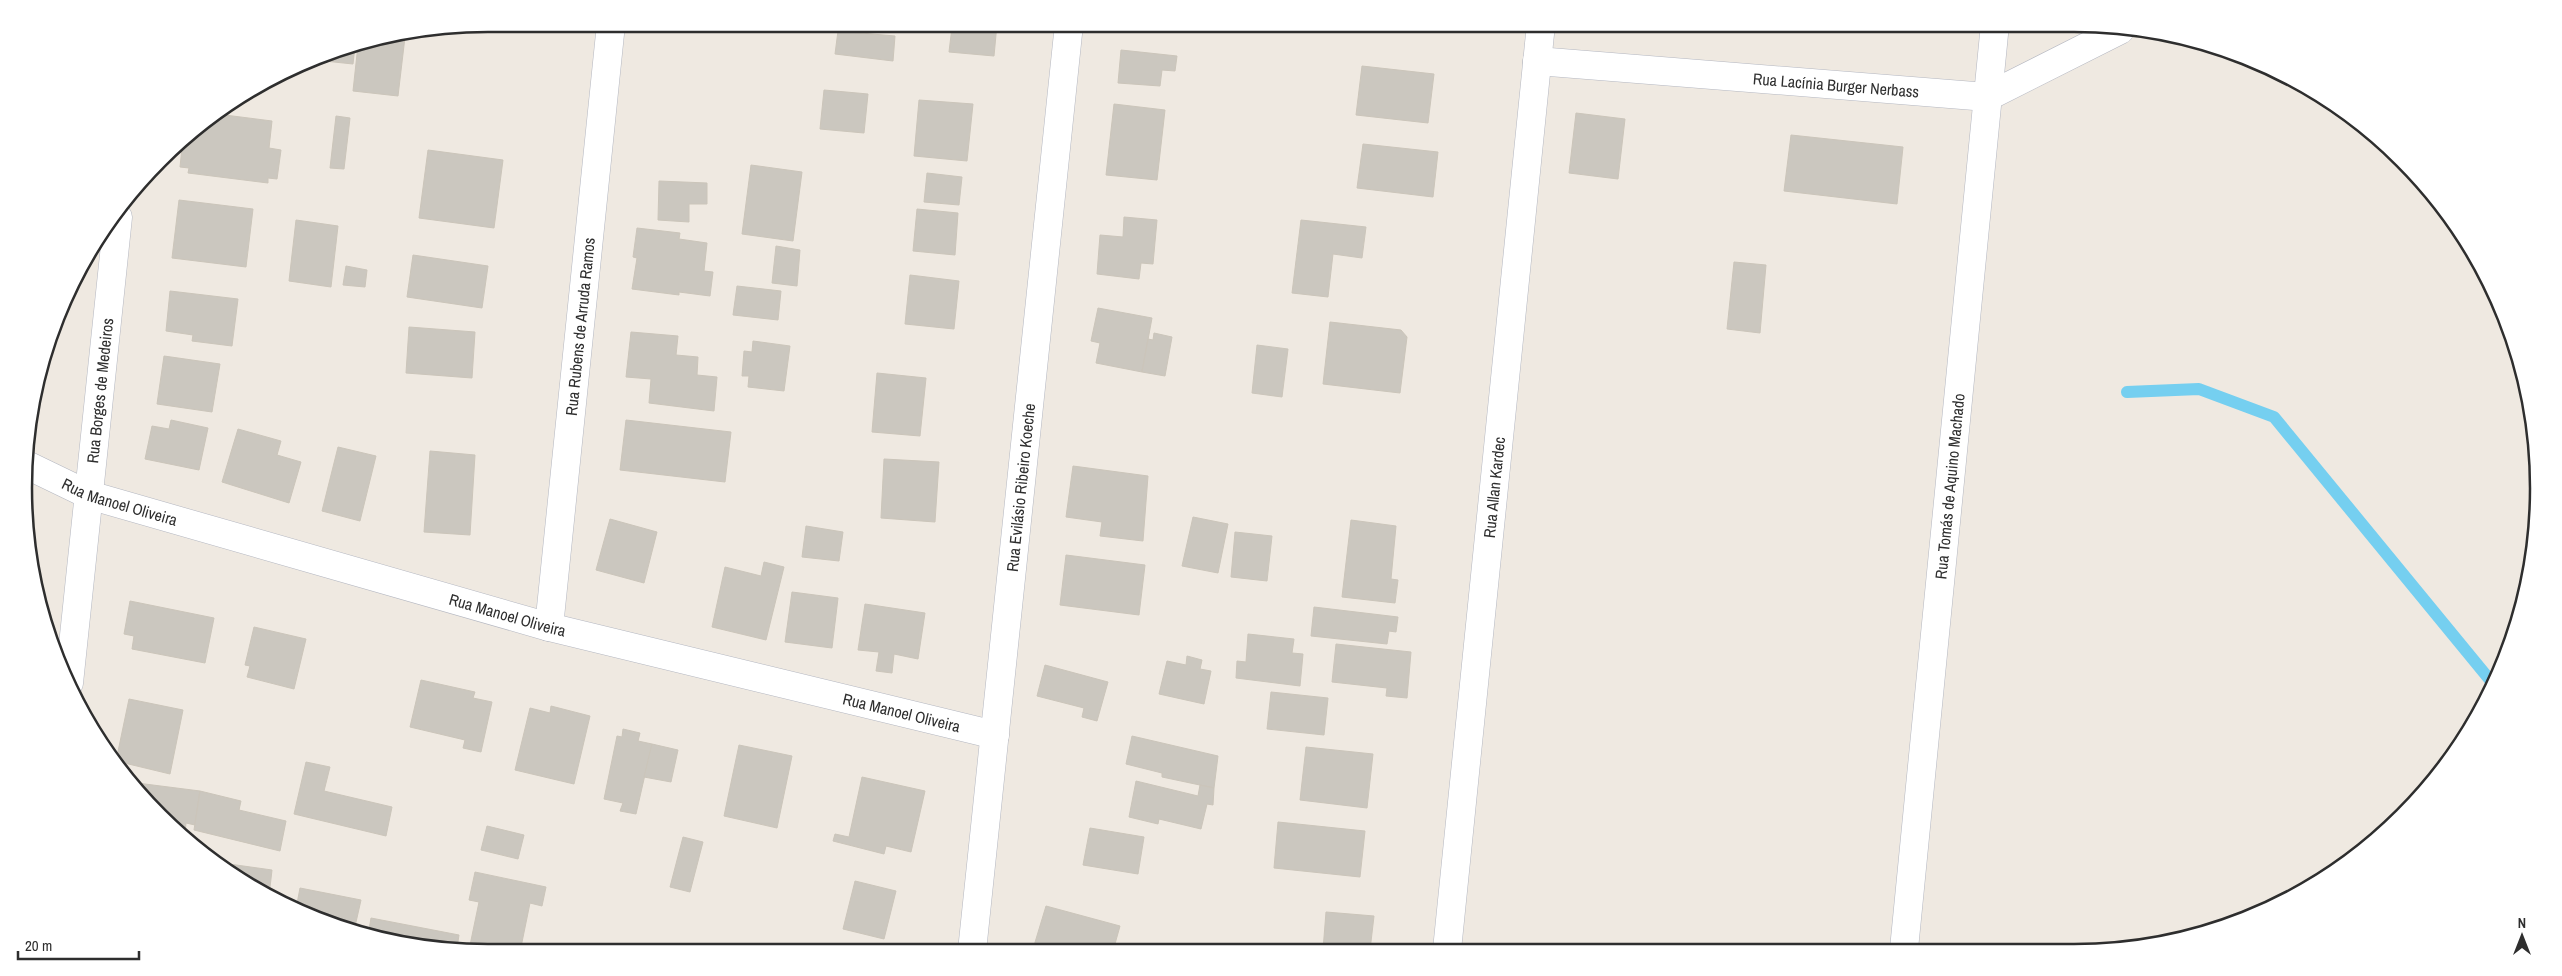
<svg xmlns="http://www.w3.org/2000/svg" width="2562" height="976" font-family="'Archivo Narrow',sans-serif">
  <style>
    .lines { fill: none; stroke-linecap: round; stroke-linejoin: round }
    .stream { stroke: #75cff0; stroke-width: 12 }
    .building { fill: #cbc7bf; stroke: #cbc5ba }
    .minor-casing { stroke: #b4b7c1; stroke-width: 29 }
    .minor { stroke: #fff; stroke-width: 28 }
    .labels { text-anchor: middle; stroke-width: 4.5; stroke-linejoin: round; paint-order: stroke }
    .street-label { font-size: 16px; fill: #2e2e2e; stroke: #fff }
    .rim { fill: none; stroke: #2e2e2e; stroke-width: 2.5 }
  </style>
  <rect width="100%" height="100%" fill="#efe9e1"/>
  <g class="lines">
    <polyline class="stream" points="2127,392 2199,389 2274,417 2490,680"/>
  </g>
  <g class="building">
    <polygon points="826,24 861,24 861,27"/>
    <polygon points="934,24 997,24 994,56 949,52 952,27"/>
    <polygon points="838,31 895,36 893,61 835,54"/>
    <polygon points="405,37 398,96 353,91 358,45"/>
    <polygon points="355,46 353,64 315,60 339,48"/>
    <polygon points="1121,50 1177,56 1175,71 1162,70 1160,86 1118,83"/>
    <polygon points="1362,66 1434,74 1428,123 1356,115"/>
    <polygon points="824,90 868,94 864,133 820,129"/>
    <polygon points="919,100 973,104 967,161 914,156"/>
    <polygon points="1114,104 1165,110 1157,180 1106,175"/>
    <polygon points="1576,113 1625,119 1618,179 1569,173"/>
    <polygon points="217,114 272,121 269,148 281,150 277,179 268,178 268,183 188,173 189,168 180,167 183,138"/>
    <polygon points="336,116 350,118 344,169 330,168"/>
    <polygon points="1791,135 1903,147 1897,204 1784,191"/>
    <polygon points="1363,144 1438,152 1433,197 1357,188"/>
    <polygon points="428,150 503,160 494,228 419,218"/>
    <polygon points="751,165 802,172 793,241 742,234"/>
    <polygon points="927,173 962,177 959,205 924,202"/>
    <polygon points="659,181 707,183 707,204 689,204 689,222 658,220"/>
    <polygon points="179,200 253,209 246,267 172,258"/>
    <polygon points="917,209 958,213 955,255 913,251"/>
    <polygon points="1124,217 1157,220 1153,264 1141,263 1139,279 1097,274 1100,235 1123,237"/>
    <polygon points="296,220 338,226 331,287 289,281"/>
    <polygon points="1301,220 1366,227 1362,258 1333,254 1328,297 1292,293"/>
    <polygon points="637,228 680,233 679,239 707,243 704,271 713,272 710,296 679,292 679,295 632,289 637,258 633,257"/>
    <polygon points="776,246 800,250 797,286 772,283"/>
    <polygon points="413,255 488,266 482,308 407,297"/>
    <polygon points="1734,262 1766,265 1760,333 1727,329"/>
    <polygon points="346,266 367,270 365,287 343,285"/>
    <polygon points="910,275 959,281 954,329 905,324"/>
    <polygon points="737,286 781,291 778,320 733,315"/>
    <polygon points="170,291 238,299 232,346 192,341 193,335 166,331"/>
    <polygon points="1098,308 1152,318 1142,372 1096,363 1100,343 1091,341"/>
    <polygon points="1330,322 1401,330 1407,337 1400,393 1323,384"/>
    <polygon points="409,327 475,332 472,378 406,373"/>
    <polygon points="631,332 678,336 676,355 698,357 697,375 717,377 714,411 649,403 651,379 626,377"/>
    <polygon points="1154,333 1172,337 1165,376 1142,372 1148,339 1153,340"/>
    <polygon points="753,341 790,346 784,391 748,387 749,376 742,376 744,351 752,352"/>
    <polygon points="1257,345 1288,349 1282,397 1252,393"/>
    <polygon points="164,356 220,364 212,412 157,404"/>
    <polygon points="877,373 926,378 920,436 872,432"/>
    <polygon points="171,420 208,428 199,470 145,459 152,426 169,429"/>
    <polygon points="626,420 731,432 725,482 620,470"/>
    <polygon points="238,429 281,441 277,455 301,462 289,503 222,482"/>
    <polygon points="338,447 376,456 360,521 322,511"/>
    <polygon points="430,451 475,455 470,535 424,532"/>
    <polygon points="884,459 939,462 935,522 881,518"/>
    <polygon points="1073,466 1148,476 1143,541 1100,536 1102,522 1066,517"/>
    <polygon points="1193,517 1228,524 1218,573 1182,566"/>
    <polygon points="610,519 657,532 644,583 596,570"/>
    <polygon points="1351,520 1396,526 1391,579 1398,580 1395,603 1342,597"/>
    <polygon points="806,526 843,532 839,561 802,557"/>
    <polygon points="1235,532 1272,536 1267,581 1231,577"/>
    <polygon points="1066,555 1145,565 1139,615 1060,605"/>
    <polygon points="764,562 784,567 766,640 712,627 725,567 761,576"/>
    <polygon points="792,592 838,598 832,648 785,642"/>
    <polygon points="130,601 214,618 205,663 132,649 134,636 124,634"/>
    <polygon points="865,604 925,613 918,659 894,654 892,673 876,671 879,652 858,650"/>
    <polygon points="1314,607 1398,617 1396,632 1389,631 1387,644 1311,636"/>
    <polygon points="254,627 306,639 294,689 247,677 250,666 245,665"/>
    <polygon points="1248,634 1294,639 1292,653 1303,654 1300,686 1236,678 1237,661 1246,662"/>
    <polygon points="1336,644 1411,652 1407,698 1386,696 1387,688 1332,682"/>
    <polygon points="1187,656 1202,660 1200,669 1211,671 1204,704 1159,694 1167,661 1186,665"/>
    <polygon points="1045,665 1108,682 1097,721 1082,717 1084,708 1037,696"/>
    <polygon points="421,680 475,692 473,698 492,702 481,752 463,748 465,740 410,727"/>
    <polygon points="1271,692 1328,698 1324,735 1267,729"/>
    <polygon points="129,699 183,710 170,774 116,761"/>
    <polygon points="551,706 590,716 574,784 515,770 530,708 550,713"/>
    <polygon points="623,729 640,733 638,741 652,744 636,814 620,811 623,803 604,799 617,736 622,737"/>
    <polygon points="1132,736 1218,756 1214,788 1162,777 1162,773 1126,764"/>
    <polygon points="652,744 678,750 671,782 644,777"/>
    <polygon points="739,745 792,756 777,828 724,816"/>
    <polygon points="1306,747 1373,754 1367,808 1300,800"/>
    <polygon points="306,762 330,767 324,791 392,807 386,836 294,814"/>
    <polygon points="862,777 925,791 911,852 886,846 884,854 833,841 835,834 849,837"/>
    <polygon points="1136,781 1198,796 1200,785 1214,788 1213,805 1207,804 1201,829 1159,819 1158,824 1129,817"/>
    <polygon points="137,783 200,791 195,825 186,823 185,834"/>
    <polygon points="200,791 241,801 239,810 286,821 280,851 194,830"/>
    <polygon points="1278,822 1365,831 1360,877 1274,868"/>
    <polygon points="487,826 524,835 518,859 481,850"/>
    <polygon points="1090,828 1144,837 1138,874 1083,865"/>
    <polygon points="683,837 703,842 690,892 670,887"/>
    <polygon points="229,864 272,870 269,896 228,870"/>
    <polygon points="475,872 546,887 542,906 530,903 520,952 469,950 479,902 469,900"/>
    <polygon points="855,881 896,891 884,939 843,929"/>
    <polygon points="300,888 361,900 354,931 296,909"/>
    <polygon points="1046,906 1120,926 1113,951 1033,949"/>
    <polygon points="1326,912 1374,916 1370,950 1323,950"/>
    <polygon points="371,918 459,935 457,948 368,936"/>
    <polygon points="862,947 877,951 861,951"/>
  </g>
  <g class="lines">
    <defs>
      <g id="minor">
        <path id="s1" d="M1537,61L1987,97L2120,30"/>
        <path id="s2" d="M29,466L89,495L549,627L995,735"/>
        <path id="s3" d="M549,627L611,24"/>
        <path id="s4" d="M69,683L118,217"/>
        <path id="s5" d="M1904,949L1995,24"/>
        <path id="s6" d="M1447,950L1541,24"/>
        <path id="s7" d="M972,951L1069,24"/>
      </g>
    </defs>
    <use href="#minor" class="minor-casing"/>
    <use href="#minor" class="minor"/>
  </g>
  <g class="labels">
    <g class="street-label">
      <text dy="6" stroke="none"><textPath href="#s1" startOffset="300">Rua Lacínia Burger Nerbass</textPath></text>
      <text dy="6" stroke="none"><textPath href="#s3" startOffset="302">Rua Rubens de Arruda Ramos</textPath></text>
      <text dy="6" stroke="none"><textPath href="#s4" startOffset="294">Rua Borges de Medeiros</textPath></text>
      <text dy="6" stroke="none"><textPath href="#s5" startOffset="465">Rua Tomás de Aquino Machado</textPath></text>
      <text dy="6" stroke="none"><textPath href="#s7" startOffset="466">Rua Evilásio Ribeiro Koeche</textPath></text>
      <text dy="6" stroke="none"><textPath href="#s6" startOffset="465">Rua Allan Kardec</textPath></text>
      <text dy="6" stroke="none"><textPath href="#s2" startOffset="98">Rua Manoel Oliveira</textPath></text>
      <text dy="6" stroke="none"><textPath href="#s2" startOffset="502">Rua Manoel Oliveira</textPath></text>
      <text dy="6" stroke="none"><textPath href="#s2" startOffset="908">Rua Manoel Oliveira</textPath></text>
    </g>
  </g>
  <path d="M0 0H2562V976H0ZM488 32H2074A456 456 0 0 1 2530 488V488A456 456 0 0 1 2074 944H488A456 456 0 0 1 32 488V488A456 456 0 0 1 488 32Z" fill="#fff" fill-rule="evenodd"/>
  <path class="rim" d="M488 32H2074A456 456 0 0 1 2530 488V488A456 456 0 0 1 2074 944H488A456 456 0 0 1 32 488V488A456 456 0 0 1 488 32Z"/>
  <g transform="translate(2522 936)" stroke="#ffffff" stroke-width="4" paint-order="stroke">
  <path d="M0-4L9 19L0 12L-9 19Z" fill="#2e2e2e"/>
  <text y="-8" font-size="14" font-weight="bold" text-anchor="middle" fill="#2e2e2e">N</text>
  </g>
  <path d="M18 951v8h121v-8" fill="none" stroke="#2e2e2e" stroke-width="2.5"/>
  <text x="25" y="951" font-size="15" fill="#2e2e2e" stroke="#ffffff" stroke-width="4" paint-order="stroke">20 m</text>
</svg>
